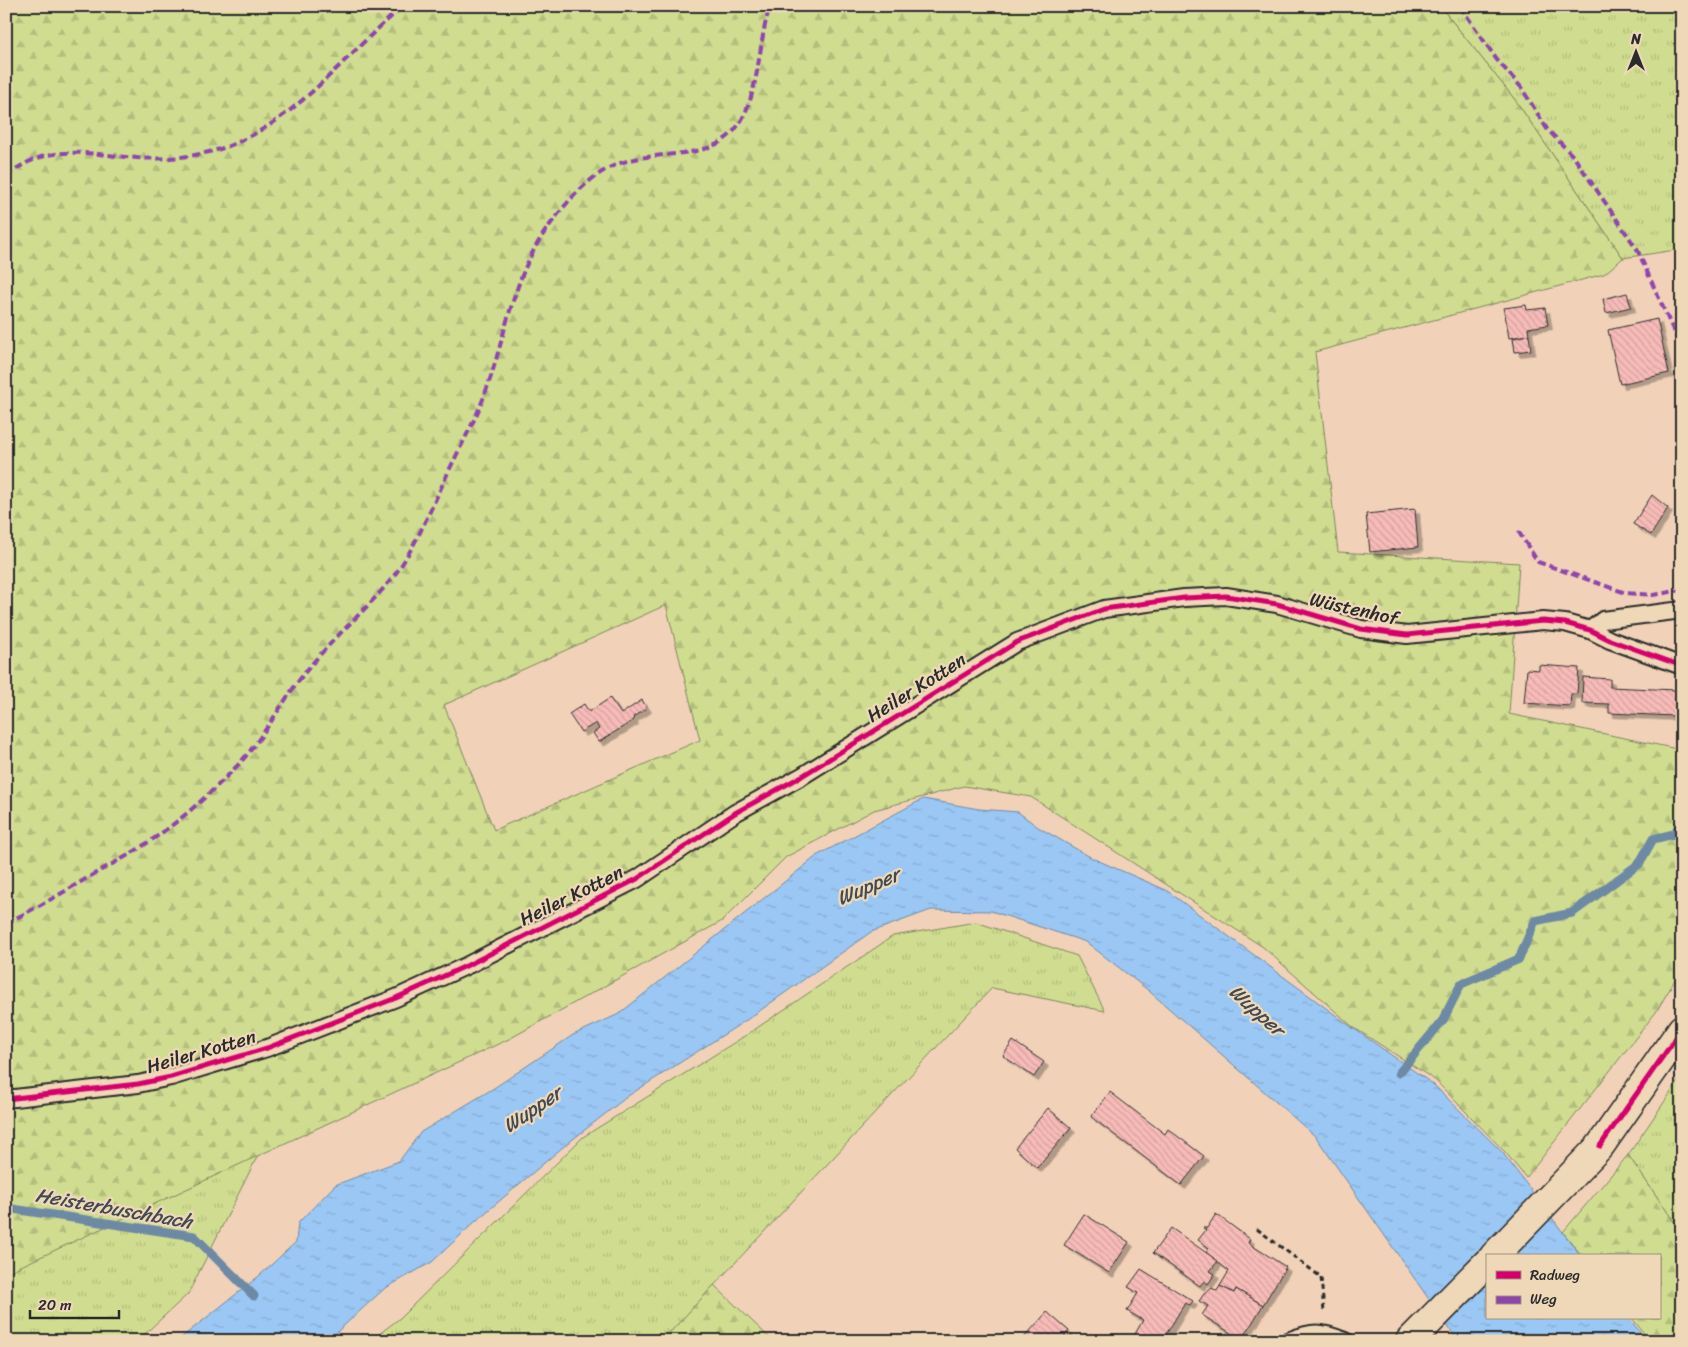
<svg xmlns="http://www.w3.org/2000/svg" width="1688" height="1347" font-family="Sriracha,sans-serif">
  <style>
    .grass { fill: url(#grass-tufts); stroke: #7e845e }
    .forest { fill: url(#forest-firs); stroke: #7e845e; fill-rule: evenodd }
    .water { fill: url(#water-ripples); stroke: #6e89a4 }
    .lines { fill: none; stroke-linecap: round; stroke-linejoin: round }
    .stream { stroke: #6e89a4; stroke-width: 9 }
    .building { fill: url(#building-back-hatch); stroke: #2b2b2b; filter: url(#shadow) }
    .lane-casing { stroke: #2b2b2b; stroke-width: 20 }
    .secondary-casing { stroke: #2b2b2b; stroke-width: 31 }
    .path { stroke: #2b2b2b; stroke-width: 3; stroke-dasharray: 5 4; stroke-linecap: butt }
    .lane { stroke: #efd8b8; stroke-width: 16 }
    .secondary { stroke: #efd8b8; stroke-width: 28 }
    .quiet { stroke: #8e44ad; stroke-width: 4; stroke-dasharray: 8 4; stroke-linecap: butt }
    .cycleway-casing { stroke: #efd8b8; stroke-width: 8 }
    .cycleway { stroke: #d6006c; stroke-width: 5 }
    .labels { text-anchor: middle; stroke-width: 4.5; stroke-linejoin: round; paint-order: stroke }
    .street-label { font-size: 19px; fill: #2b2b2b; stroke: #efd8b8 }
    .water-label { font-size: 20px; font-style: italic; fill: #414a53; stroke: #efd8b8 }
  </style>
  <defs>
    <pattern id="grass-tufts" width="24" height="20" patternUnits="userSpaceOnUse" patternTransform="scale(1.25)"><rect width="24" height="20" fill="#d0dd90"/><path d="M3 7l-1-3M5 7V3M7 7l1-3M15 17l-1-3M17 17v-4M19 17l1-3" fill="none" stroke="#b3be7c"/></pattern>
    <pattern id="forest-firs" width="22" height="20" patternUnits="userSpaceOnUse" patternTransform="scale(1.25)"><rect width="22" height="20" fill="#d0dd90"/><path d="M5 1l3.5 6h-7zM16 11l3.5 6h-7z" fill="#b3be7c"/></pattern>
    <pattern id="water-ripples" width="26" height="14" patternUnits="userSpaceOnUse" patternTransform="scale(1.25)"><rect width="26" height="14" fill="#9ac7f4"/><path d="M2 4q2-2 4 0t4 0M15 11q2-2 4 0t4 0" fill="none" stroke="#85abd1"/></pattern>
    <pattern id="building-back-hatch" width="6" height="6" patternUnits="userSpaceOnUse" patternTransform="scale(1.25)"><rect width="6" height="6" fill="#f7bbb8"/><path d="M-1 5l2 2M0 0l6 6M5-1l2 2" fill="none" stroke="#d4a19e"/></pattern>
    <filter id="shadow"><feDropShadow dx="4.5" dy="4.5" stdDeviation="0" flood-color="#0004"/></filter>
  </defs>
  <rect width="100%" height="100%" fill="#f1d2b8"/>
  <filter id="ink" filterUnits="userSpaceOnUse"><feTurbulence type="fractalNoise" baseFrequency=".02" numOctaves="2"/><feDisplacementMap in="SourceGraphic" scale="10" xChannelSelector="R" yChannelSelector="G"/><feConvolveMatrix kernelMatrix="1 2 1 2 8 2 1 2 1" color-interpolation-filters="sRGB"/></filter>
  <g filter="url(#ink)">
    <g class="grass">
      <polygon points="1440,6 1682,6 1682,249 1623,258 1516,101"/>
      <polygon points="976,922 1077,956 1105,1011 992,988 662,1341 370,1341 400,1318 583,1137 748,1034 893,936"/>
      <polygon points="1682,1076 1682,1233 1628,1155"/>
      <polygon points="258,1155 188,1294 137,1341 6,1341 6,1272"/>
    </g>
    <g class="forest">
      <path d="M6,6H1440L1516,101L1623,258L1604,274L1315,352L1338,552L1519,563L1509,714L1682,750V968L1656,1012L1526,1178L1506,1153L1435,1080L1353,1027L1263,947L1031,797L964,786L874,810L786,857L722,921L509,1039L6,1273ZM666,605L700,740L494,830L444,705Z"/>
      <polygon points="1628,1155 1682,1233 1682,1341 1650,1341 1632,1318 1659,1318 1659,1256 1582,1256 1563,1232"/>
      <polygon points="714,1285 773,1341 662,1341"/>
    </g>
    <polygon class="water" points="923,799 979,809 1018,812 1038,827 1092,858 1166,890 1353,1028 1434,1085 1502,1152 1581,1256 1487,1256 1487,1318 1629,1318 1647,1341 1458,1341 1316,1137 1149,991 1086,942 991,911 931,910 871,932 748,1019 628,1096 563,1147 477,1220 432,1262 384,1289 327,1341 177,1341 259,1276 296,1242 298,1223 335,1185 399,1161 421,1132 494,1088 573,1035 619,1014 818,855"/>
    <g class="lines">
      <g class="stream">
        <polyline points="1399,1073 1443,1020 1461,984 1519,959 1535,921 1572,913 1639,864 1653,839 1674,834 1682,821"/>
        <polyline points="6,1208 194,1236 254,1296"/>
      </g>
    </g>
    <g class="building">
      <polygon points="1627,293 1631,307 1606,313 1603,299"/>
      <polygon points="1526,305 1527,310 1545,308 1548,325 1528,328 1529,335 1509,338 1504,308"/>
      <polygon points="1657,319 1669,373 1620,384 1608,330"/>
      <polygon points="1529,335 1531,350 1515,352 1513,338"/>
      <polygon points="1652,495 1668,508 1651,535 1633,524"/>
      <polygon points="1415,509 1418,547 1370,552 1366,514"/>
      <polygon points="1539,665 1579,668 1577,694 1571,694 1570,706 1524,703 1527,669 1539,670"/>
      <polygon points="1583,677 1610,679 1610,687 1676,690 1674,716 1609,713 1609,704 1582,703"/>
      <polygon points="610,698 621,714 642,700 647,708 633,717 634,720 599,742 593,733 599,729 596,723 581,732 569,714 584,704 589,712"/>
      <polygon points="1013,1041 1044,1062 1034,1077 1003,1056"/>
      <polygon points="1110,1092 1165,1134 1168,1129 1204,1156 1181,1185 1091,1117"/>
      <polygon points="1048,1108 1071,1128 1037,1168 1015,1148"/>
      <polygon points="1084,1214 1129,1242 1109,1273 1064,1245"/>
      <polygon points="1216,1214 1250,1239 1248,1243 1286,1267 1263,1305 1236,1289 1234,1293 1220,1286 1229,1271 1206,1253 1209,1248 1198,1240 1206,1230 1203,1228 1207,1228"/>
      <polygon points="1171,1228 1218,1261 1210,1271 1215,1274 1208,1284 1204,1281 1200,1286 1153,1253"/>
      <polygon points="1141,1269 1193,1301 1190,1305 1185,1303 1162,1341 1131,1341 1143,1320 1127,1311 1138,1293 1128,1287"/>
      <polygon points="1220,1286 1234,1293 1236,1289 1263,1305 1242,1340 1202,1315 1208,1306 1199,1301 1204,1294 1212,1288 1217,1291"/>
      <polygon points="1047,1312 1069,1331 1060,1341 1021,1341"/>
    </g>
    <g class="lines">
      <defs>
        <g id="lane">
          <polyline points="1590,630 1603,620 1682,610"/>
          <polyline points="6,1099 138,1084 171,1077 267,1048 396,998 468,965 637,879 735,813 802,776 1017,642 1104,609 1184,598 1226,596 1277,604 1361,629 1407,635 1543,621 1565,623 1590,630 1610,640 1682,666"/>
          <path d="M1288,1341C1313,1331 1320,1331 1345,1341"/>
        </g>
        <g id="secondary">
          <polyline points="1494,1256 1600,1146 1682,1029"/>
          <polyline points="1410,1341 1487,1263"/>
        </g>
      </defs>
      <use href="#lane" class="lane-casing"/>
      <use href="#secondary" class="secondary-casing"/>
      <polyline class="path" points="1257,1229 1321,1277 1324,1312"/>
      <use href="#lane" class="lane"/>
      <use href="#secondary" class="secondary"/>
      <g class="quiet">
        <polyline points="1460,6 1497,60 1521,87 1547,129 1574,157 1637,249 1682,350"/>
        <path d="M6,176C49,142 87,154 137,158C166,160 195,157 223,148C298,122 344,54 404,6"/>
        <polyline points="1518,531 1538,562 1626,593 1653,595 1682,590"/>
        <path d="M6,923C35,909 62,893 89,877C107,866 127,857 144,845C177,824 209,795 236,767C264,738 281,702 307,670C332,639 363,613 389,582C412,554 425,521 441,488C451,465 463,443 474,420C504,358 507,282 549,226C566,203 587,178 613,166C661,144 721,170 746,111C760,78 759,40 770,6"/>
      </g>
      <defs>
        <g id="cycleway">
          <polyline points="6,1099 138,1084 171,1077 267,1048 396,998 468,965 637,879 735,813 802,776 1017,642 1104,609 1184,598 1226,596 1277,604 1361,629 1407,635 1543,621 1565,623 1590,630 1610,640 1682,666"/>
          <polyline points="1600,1146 1682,1029"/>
        </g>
      </defs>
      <use href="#cycleway" class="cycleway-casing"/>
      <use href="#cycleway" class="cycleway"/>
    </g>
  </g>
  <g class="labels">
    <g class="street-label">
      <text transform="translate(1354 608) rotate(13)" y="7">Wüstenhof</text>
      <text transform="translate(916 687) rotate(-32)" y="7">Heiler Kotten</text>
      <text transform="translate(571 895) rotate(-26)" y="7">Heiler Kotten</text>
      <text transform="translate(201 1051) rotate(-16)" y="7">Heiler Kotten</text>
    </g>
    <g class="water-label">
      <text transform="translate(868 886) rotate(-23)" y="7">Wupper</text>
      <text transform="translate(1257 1010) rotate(42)" y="7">Wupper</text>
      <text transform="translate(532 1109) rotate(-34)" y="7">Wupper</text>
      <text transform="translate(114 1208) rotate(10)" y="7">Heisterbuschbach</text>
    </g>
  </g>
  <rect width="1688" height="1347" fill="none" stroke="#efd8b8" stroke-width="25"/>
  <rect x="12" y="12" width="1663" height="1322" fill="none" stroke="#2b2b2b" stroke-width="2" filter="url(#ink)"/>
  <rect x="1486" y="1254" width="175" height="65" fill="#efd8b8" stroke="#a19380"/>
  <rect x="1496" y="1271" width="25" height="8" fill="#d6006c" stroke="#a19380"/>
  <text x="1530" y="1280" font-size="15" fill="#2b2b2b">Radweg</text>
  <rect x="1496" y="1296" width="25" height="8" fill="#8e44ad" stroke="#a19380"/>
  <text x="1530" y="1304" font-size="15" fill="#2b2b2b">Weg</text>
  <g transform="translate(1636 52)" stroke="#efd8b8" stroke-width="4" paint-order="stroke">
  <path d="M0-4L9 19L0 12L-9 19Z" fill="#2b2b2b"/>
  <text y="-8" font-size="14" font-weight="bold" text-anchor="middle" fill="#2b2b2b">N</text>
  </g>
  <path d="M30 1310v8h89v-8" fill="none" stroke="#2b2b2b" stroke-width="2.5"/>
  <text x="38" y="1310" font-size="15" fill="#2b2b2b" stroke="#efd8b8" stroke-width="4" paint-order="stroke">20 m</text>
</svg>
